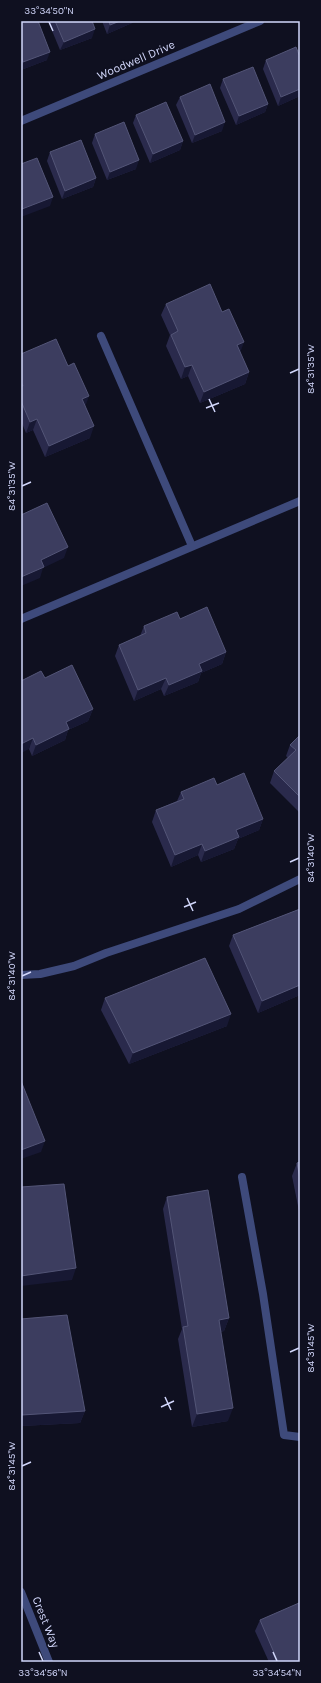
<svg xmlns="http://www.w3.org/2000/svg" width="321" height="1683" font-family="Karla,sans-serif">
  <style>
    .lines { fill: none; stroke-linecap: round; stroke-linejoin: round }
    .lane { stroke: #3e4a7b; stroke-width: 8 }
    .street { stroke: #3e4a7b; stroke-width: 8 }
    .wall { fill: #2a2a4c }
    .shaded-wall { fill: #171833 }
    .building { fill: #3c3d5f; stroke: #535577 }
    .ticks { fill: none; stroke: #d2d7fb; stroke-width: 1.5 }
    .labels { text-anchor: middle; stroke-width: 3; stroke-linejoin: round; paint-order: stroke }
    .street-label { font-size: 12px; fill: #d2d7fb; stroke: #0f1020 }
    .neatline { fill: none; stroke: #d2d7fb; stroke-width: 1.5 }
    .ticks-label { font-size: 10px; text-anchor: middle; fill: #d2d7fb }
  </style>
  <rect width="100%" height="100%" fill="#0f1020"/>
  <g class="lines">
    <g class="lane">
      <polyline points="101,336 192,546"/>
      <polyline points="242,1177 263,1294 284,1435 300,1437"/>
    </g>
    <g class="street">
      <polyline points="21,121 260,21"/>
      <polyline points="21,619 300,501"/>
      <polyline points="21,975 40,974 74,966 106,953 239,909 300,879"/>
      <polyline points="21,1592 49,1662"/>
    </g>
  </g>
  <g class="wall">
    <polygon points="21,21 47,60 21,70"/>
    <polygon points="48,21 92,21 92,38 60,50"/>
    <polygon points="102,21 133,21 132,23 107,34"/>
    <polygon points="300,57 300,96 278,106 263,69 266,60"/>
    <polygon points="223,79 268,104 265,112 236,125 220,88"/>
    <polygon points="180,97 222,131 192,143 176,105"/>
    <polygon points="136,115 183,141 180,150 150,163 133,123"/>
    <polygon points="95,134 136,169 107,180 92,143"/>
    <polygon points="50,152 96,178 93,187 62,199 47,161"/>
    <polygon points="166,304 240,352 249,372 245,384 200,403 188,376 181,379 166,346 170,335 161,315"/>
    <polygon points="21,354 85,406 90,438 45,457 33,430 26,433 21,421"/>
    <polygon points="180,619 226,652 222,664 201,673 198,682 164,696 161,689 134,701 115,656 119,645 140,636 144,626"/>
    <polygon points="45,678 93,709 88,721 68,730 65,740 32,756 29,749"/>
    <polygon points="300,735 300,813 270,783 274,771 288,758 286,756 290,745"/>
    <polygon points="217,785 263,819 259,830 238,839 234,849 201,862 198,855 171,867 152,822 156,810 177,801 181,792"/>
    <polygon points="300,909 300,995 258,1013 229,946 233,935"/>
    <polygon points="105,998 227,1026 129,1064 101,1010"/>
    <polygon points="300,1162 300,1216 292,1176 297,1163"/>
    <polygon points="167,1197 229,1318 224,1331 220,1332 228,1421 192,1427 178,1339 182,1329 163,1209"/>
    <polygon points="21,1319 85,1411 80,1423 21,1426"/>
    <polygon points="260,1620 300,1662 269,1662 255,1631"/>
  </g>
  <g class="shaded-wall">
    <polygon points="120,21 133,21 132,23 107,34 110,25"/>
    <polygon points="95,29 92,38 60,50 64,42"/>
    <polygon points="50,52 47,60 21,70 21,68 23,62"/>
    <polygon points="300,89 300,96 278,106 281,97"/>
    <polygon points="268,104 265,112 236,125 239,116"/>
    <polygon points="225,122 222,131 192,143 195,135"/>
    <polygon points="183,141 180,150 150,163 153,154"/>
    <polygon points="139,160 136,169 107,180 110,172"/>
    <polygon points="96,178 93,187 62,199 65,191"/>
    <polygon points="53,197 50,206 21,217 21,213 22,209"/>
    <polygon points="244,342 240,353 237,345"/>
    <polygon points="192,365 188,376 181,379 185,367"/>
    <polygon points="249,372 245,384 200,403 204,392"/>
    <polygon points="89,396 85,407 82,399"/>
    <polygon points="37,419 33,430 26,433 30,422"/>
    <polygon points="94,426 90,438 45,457 49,446"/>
    <polygon points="68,547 64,558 43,568 40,578 21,586 21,577 41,560"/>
    <polygon points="226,652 222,664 201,673 198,682 164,696 169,685 199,664"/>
    <polygon points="166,678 161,689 134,701 138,690"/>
    <polygon points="93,709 88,721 68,730 65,740 32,756 36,745 66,722"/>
    <polygon points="33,738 29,749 21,753 21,744"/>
    <polygon points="263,819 259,830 238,839 234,849 201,862 205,851 236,830"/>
    <polygon points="202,844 198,855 171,867 175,855"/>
    <polygon points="300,985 300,995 258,1013 262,1001"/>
    <polygon points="231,1014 227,1026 129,1064 133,1053"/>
    <polygon points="45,1141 41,1152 21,1159 21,1150"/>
    <polygon points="76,1268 72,1280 21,1286 21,1276"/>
    <polygon points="229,1318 224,1331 214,1333 219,1320"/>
    <polygon points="233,1408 228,1421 192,1427 197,1414"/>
    <polygon points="85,1411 80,1423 21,1426 21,1418 22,1415"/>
  </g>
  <g class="building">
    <polygon points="21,21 38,21 50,52 23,62 21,56"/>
    <polygon points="55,21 92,21 95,29 64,42"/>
    <polygon points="109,21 120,21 110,25"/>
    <polygon points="296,47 300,57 300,89 281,97 266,60"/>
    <polygon points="253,67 268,104 239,116 223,79"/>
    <polygon points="210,84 225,122 195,135 180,97"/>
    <polygon points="166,102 183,141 153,154 136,115"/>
    <polygon points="124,122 139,160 110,172 95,134"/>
    <polygon points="81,140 96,178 65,191 50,152"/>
    <polygon points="37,158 53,197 22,209 21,206 21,164"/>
    <polygon points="210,284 222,312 229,309 244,342 237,345 249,372 204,392 192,365 185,367 171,335 178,331 166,304"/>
    <polygon points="56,339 68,366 74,363 89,396 82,399 94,426 49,446 37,419 30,422 21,401 21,386 23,386 21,382 21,354"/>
    <polygon points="47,503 68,547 41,560 44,567 21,577 21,515"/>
    <polygon points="207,607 226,652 199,664 202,671 169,685 166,678 138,690 119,645 146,633 144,626 177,612 180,619"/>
    <polygon points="72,665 93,709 66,722 69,729 36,745 33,738 21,744 21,681 41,671 45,678"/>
    <polygon points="300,735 300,797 274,771 296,750 290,745"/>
    <polygon points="244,773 263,819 236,830 239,837 205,851 202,844 175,855 156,810 184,799 181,792 214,778 217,785"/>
    <polygon points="300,909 300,985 262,1001 233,935"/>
    <polygon points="205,958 231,1014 133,1053 105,998"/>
    <polygon points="21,1081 45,1141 21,1150"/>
    <polygon points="300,1162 300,1179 297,1163"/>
    <polygon points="64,1184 76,1268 21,1276 21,1187"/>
    <polygon points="208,1190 229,1318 219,1320 233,1408 197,1414 183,1327 188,1326 167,1197"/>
    <polygon points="67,1315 85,1411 22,1415 21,1407 21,1319"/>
    <polygon points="299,1603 300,1605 300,1662 278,1662 260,1620"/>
  </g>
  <path class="ticks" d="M49,22L53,31M290,373L299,369M209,399L215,412M206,408L219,403M22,486L31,482M290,862L299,858M187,898L193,911M184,907L196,902M22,976L31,972M290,1352L299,1348M165,1397L171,1410M161,1407L174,1401M22,1466L31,1462M39,1652L43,1661M273,1652L277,1661"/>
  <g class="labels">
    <g class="street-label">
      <text transform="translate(136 60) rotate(-23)" y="4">Woodwell Drive</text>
      <text transform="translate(46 1622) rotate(68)" y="4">Crest Way</text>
    </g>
  </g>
  <rect width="321" height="1683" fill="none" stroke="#0f1020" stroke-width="44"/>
  <rect x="22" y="22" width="277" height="1639" class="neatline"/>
  <g class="ticks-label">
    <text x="49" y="14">33°34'50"N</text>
    <text transform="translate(310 369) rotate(-90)" y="4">84°31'35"W</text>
    <text transform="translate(11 486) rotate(-90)" y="4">84°31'35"W</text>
    <text transform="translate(310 858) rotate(-90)" y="4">84°31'40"W</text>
    <text transform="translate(11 976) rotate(-90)" y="4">84°31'40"W</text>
    <text transform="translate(310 1348) rotate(-90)" y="4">84°31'45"W</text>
    <text transform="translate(11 1466) rotate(-90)" y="4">84°31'45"W</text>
    <text x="43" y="1676">33°34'56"N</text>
    <text x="277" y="1676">33°34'54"N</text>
  </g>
</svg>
